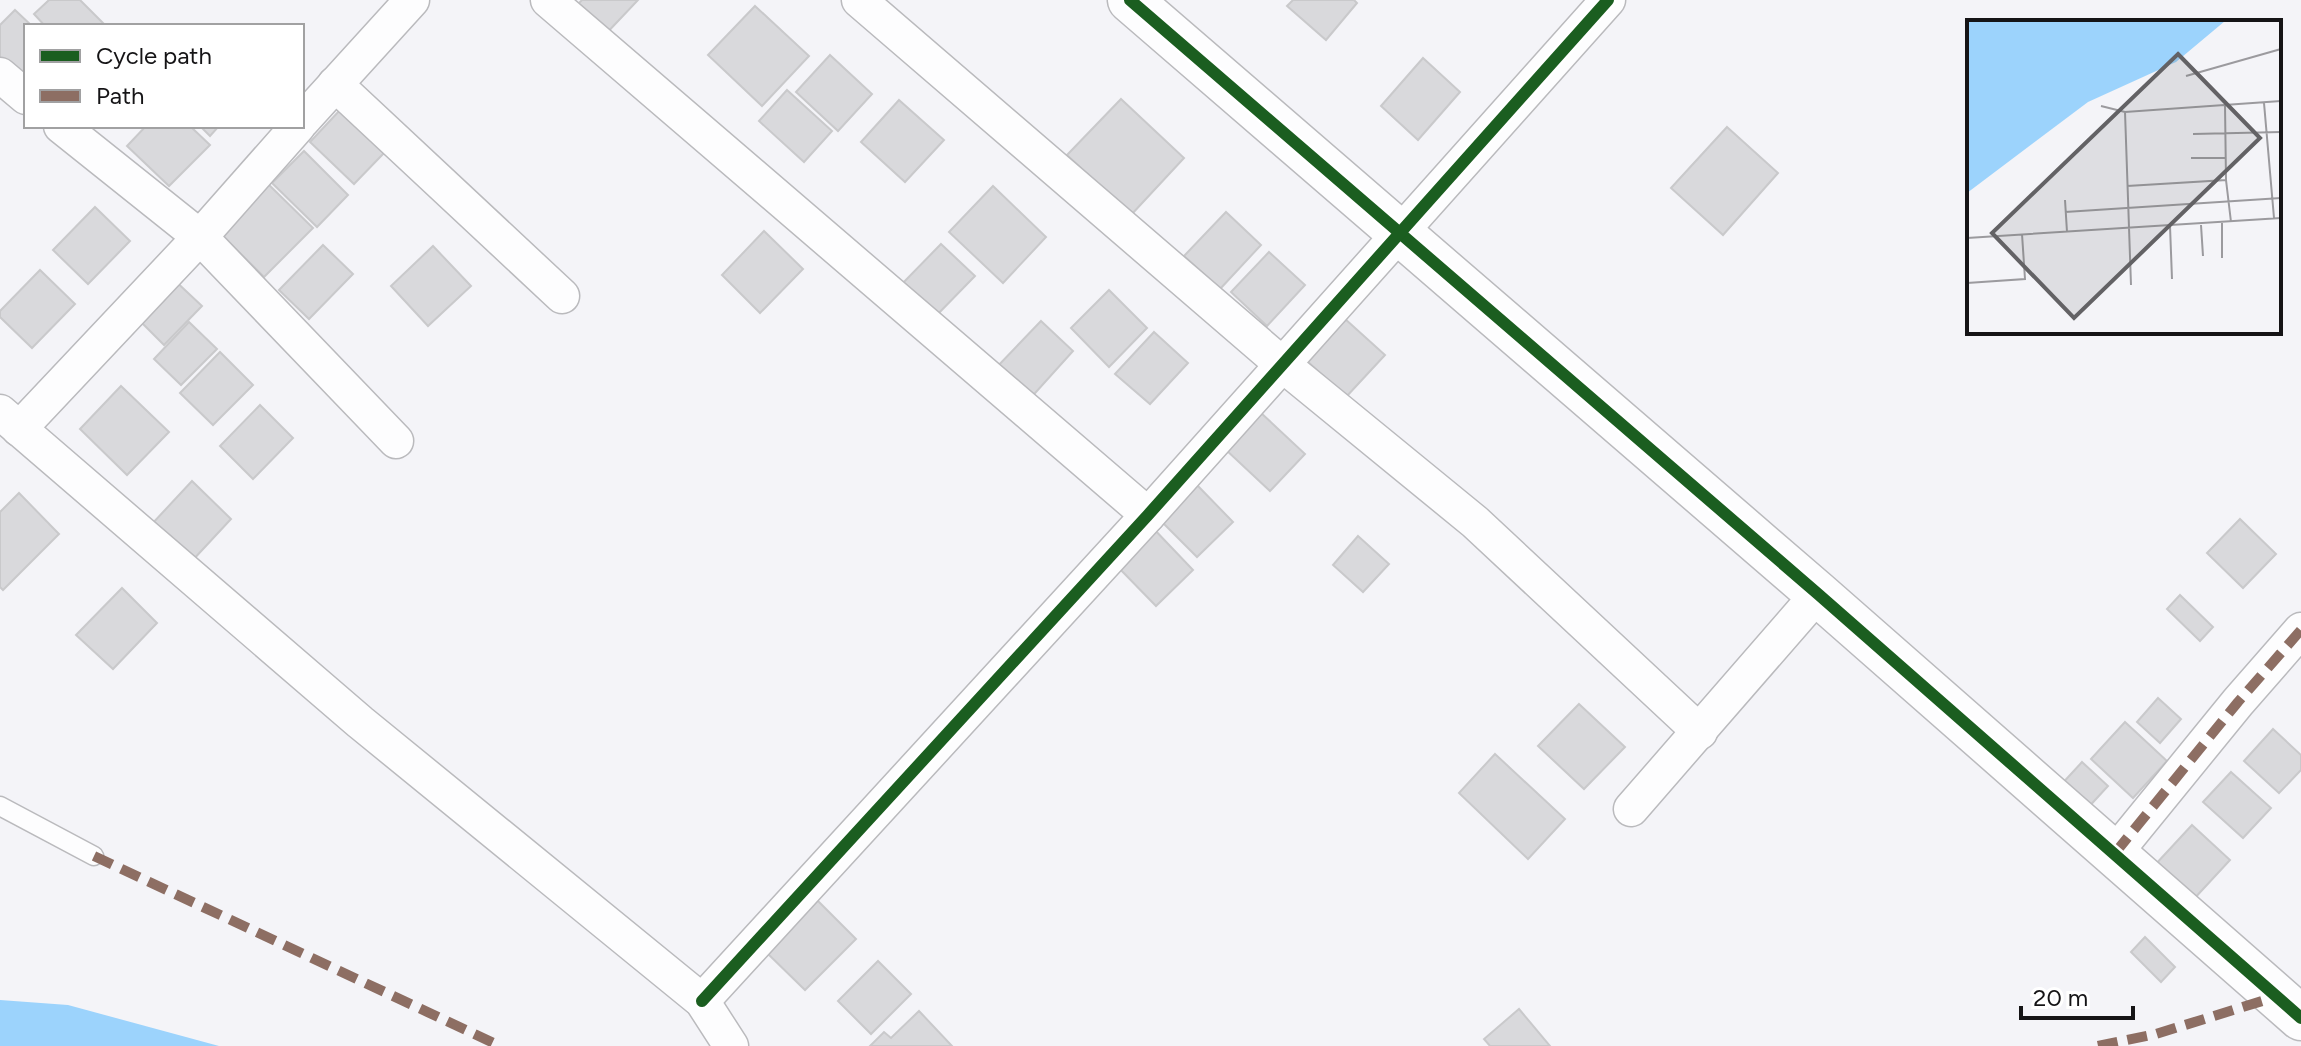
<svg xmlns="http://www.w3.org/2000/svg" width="2301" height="1046" font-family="Figtree,sans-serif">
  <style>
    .water { fill: #9cd3fc }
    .building { fill: #d9d9dc; stroke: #c9c9cb; stroke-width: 2 }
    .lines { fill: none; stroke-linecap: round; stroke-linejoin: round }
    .lane-casing { stroke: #bababd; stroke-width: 21 }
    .street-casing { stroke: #bababd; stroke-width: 37 }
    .secondary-casing { stroke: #bababd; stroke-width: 47 }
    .lane { stroke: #fdfdfe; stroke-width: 18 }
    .street { stroke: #fdfdfe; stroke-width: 34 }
    .secondary { stroke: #fdfdfe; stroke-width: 44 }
    .quiet { stroke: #8d6e63; stroke-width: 10; stroke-dasharray: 20 10; stroke-linecap: butt }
    .cycleway-casing { stroke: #fff; stroke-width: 17 }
    .cycleway { stroke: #1b5e20; stroke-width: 12 }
    .inset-road { fill: none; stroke: #9b9a9e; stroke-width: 2 }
    .view { fill: #636265; fill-opacity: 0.15; stroke: #636265; stroke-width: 4 }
    .inset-edge { fill: none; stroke: #151416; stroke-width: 4 }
  </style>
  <rect width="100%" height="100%" fill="#f4f4f8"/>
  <polygon class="water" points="0,1000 68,1005 219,1046 0,1046"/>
  <g class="building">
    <polygon points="49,0 80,0 103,23 100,26 45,26 34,14"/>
    <polygon points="582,0 638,0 602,38 572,10"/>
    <polygon points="1293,0 1354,0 1357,3 1326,40 1287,6"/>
    <polygon points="755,6 809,56 762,106 708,55"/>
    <polygon points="15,10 32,26 26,26 26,82 0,57 0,25"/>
    <polygon points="830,55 872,94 838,131 796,92"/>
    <polygon points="1423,58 1460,92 1418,140 1381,106"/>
    <polygon points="787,90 832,131 804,162 759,121"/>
    <polygon points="1121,99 1184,158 1131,215 1067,155"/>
    <polygon points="899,100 944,140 905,182 861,142"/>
    <polygon points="341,109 385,152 354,184 310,142"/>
    <polygon points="146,126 190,126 210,145 169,186 127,146"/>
    <polygon points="200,126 219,126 210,136"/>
    <polygon points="1727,127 1778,173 1723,235 1671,188"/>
    <polygon points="304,151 348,195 317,227 272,183"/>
    <polygon points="264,180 313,228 264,277 216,229"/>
    <polygon points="993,186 1046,237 1003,283 949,232"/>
    <polygon points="95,207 130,241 88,284 53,250"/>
    <polygon points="1226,212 1261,245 1220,289 1184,256"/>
    <polygon points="764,231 803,269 760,313 722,275"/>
    <polygon points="941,244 975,276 932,320 898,288"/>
    <polygon points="323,245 353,274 309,319 279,290"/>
    <polygon points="433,246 471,286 428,326 391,286"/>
    <polygon points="1269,252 1305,285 1267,326 1231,292"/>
    <polygon points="40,270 75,304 32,348 0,317 0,311"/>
    <polygon points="170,276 202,306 164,345 133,314"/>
    <polygon points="1109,290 1147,328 1109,367 1071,328"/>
    <polygon points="1344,318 1385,355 1346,397 1305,359"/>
    <polygon points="1041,321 1073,351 1027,402 994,370"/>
    <polygon points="189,322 217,349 181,385 154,359"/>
    <polygon points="1154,332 1188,363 1150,404 1115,374"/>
    <polygon points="220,352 253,385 213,425 180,393"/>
    <polygon points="121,386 169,432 127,475 80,429"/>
    <polygon points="260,405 293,438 253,479 220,446"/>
    <polygon points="1260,412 1305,454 1270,491 1225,449"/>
    <polygon points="192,481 231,519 191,562 151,525"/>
    <polygon points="1197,485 1233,522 1197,557 1161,521"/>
    <polygon points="19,493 59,534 3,590 0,587 0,512"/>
    <polygon points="2240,519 2276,554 2243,588 2207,553"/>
    <polygon points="1151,526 1193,570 1156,606 1114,563"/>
    <polygon points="1358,536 1389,564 1363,592 1333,565"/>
    <polygon points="122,588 157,623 113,669 76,635"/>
    <polygon points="2180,595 2213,627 2200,641 2167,609"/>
    <polygon points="2158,698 2181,719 2160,743 2137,722"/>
    <polygon points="1579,704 1625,747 1584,789 1538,746"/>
    <polygon points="2125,722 2167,761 2133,798 2091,759"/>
    <polygon points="2273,729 2301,755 2301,770 2279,793 2244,761"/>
    <polygon points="1495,754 1565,819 1528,859 1459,793"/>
    <polygon points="2082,762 2108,786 2085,811 2059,787"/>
    <polygon points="2231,772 2271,808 2243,838 2203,802"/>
    <polygon points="2192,825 2230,860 2192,901 2154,866"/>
    <polygon points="817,900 856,939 805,990 766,952"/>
    <polygon points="2145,937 2175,967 2161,982 2131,952"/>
    <polygon points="878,961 911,994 871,1034 838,1001"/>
    <polygon points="1519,1009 1550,1046 1490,1046 1484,1039"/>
    <polygon points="919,1011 952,1046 870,1046 884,1032 891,1038"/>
  </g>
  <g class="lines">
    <defs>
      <polyline id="lane" points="0,806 94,856"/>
      <g id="street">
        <polyline points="548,0 1148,515"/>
        <polyline points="859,0 1283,365 1475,522 1700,732"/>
        <polyline points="0,75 26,97"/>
        <polyline points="335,84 562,296"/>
        <polyline points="302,121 412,0"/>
        <polyline points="61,126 200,237 396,441"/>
        <polyline points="0,412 360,722 702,1001 731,1046"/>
        <polyline points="19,429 200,237 298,126"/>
        <polyline points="1631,809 1818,594"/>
        <polyline points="2115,853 2238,702 2301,630"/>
        <polyline points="702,1001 1148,515 1608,0"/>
      </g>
      <polyline id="secondary" points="1130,0 1818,594 2301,1018"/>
    </defs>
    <use href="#lane" class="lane-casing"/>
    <use href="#street" class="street-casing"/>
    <use href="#secondary" class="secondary-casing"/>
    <use href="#lane" class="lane"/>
    <use href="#street" class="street"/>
    <use href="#secondary" class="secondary"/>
    <g class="quiet">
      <polyline points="2115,853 2238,702 2301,630"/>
      <polyline points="94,856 500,1046"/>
      <polyline points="2098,1046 2156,1034 2275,997"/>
    </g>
    <defs>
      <g id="cycleway">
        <polyline points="1130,0 1818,594 2301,1018"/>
        <polyline points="702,1001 1148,515 1608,0"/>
      </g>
    </defs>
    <use href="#cycleway" class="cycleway-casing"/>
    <use href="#cycleway" class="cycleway"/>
  </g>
  <g transform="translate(1967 20)">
    <rect width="314" height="314" fill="#f4f4f8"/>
    <path d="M0,1H258L209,42L121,82L0,173Z" fill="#9cd3fc"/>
    <path class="inset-road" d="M219,56L314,29M297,83L307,198M134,86L158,92L314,81M158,92L164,265M226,114L314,112M224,138H259M259,160L264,202M160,166L259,160L258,85M98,180L100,212M98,192L314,178M255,203V238M234,205L236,236M203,206L205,259M0,218L314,198M0,263L58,259L55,214"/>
    <path class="view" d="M211,34L293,118L107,298L25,213Z"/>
    <rect width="314" height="314" class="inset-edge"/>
  </g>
  <rect x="24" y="24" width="280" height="104" fill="#ffffff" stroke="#a1a1a2" stroke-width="2"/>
  <rect x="40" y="50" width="40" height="12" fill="#1b5e20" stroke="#a1a1a2" stroke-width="2"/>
  <text x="96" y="64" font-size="24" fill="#151416">Cycle path</text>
  <rect x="40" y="90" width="40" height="12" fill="#8d6e63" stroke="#a1a1a2" stroke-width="2"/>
  <text x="96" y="104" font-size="24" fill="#151416">Path</text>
  <path d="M2021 1006v12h112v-12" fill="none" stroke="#151416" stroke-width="4"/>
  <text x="2033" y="1006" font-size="24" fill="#151416" stroke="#ffffff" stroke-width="6" paint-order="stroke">20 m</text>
</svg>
